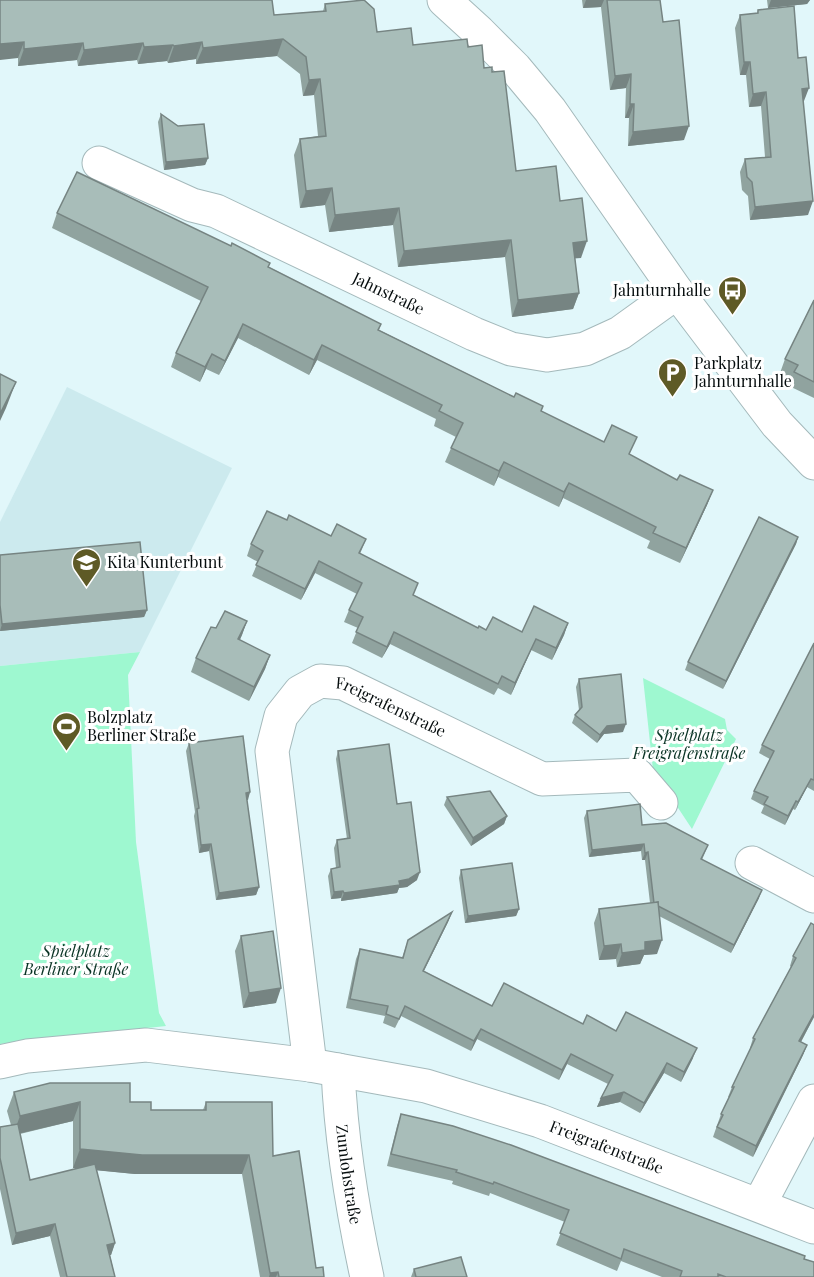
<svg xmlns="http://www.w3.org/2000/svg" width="814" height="1277" font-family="'Playfair Display',serif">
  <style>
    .built { fill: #cceaee }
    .green { fill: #9ef8d0 }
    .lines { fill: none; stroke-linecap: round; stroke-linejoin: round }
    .minor-casing { stroke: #a4b9bb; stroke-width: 35 }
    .tertiary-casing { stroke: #a4b9bb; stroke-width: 35 }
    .minor { stroke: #fff; stroke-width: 33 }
    .tertiary { stroke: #fff; stroke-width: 33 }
    .wall { fill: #90a39f; fill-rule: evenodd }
    .shaded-wall { fill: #768482 }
    .building { fill: #a8bdb9; stroke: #768482; stroke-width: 1.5 }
    .labels { text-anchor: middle; stroke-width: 6; stroke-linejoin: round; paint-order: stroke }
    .poi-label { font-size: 16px; fill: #060d0e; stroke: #fff; text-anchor: start }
    .street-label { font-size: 16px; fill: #060d0e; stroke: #fff }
    .park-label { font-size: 16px; font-style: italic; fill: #093324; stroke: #fff }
  </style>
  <rect width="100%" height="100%" fill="#e1f7fa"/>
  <polygon class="built" points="67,387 232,468 140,652 0,666 0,522"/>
  <g class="green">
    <polygon points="140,652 128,675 136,842 159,1013 166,1026 0,1044 0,666"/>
    <polygon points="643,678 725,719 727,730 736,739 692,829 653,770"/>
  </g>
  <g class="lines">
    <defs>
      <g id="minor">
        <path id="s1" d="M99,163L192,205L216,211L474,334L511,349L547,355L585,349L620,333L677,292"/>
        <polyline points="752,863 814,896"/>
        <path id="s2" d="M0,1062L27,1056L146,1045L310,1065L426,1086L540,1121L814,1227"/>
        <path id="s3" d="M310,1065L272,751L281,716L300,692L320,681L343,683L542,779L637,775L661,803"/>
        <path id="s4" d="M338,1070C341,1140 352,1208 367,1277"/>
        <polyline points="759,1205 814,1101"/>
      </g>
      <polyline id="tertiary" points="444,0 479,32 515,68 550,110 677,292 777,424 814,463"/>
    </defs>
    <use href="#minor" class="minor-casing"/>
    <use href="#tertiary" class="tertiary-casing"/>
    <use href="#minor" class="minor"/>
    <use href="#tertiary" class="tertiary"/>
  </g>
  <g class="wall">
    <polygon points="0,0 274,15 323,11 325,4 377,32 413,45 468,47 484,68 492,72 516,171 560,201 581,258 575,258 579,293 573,309 512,317 505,257 398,267 393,225 329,232 325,205 300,208 294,155 300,139 318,136 314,95 303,96 300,74 277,56 196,64 196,59 168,63 167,61 138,64 137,60 78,66 77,60 18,66 18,58"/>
    <polygon points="582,0 660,0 663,22 684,140 628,146 629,118 625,118 626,88 610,90 601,7 583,8"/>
    <polygon points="767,0 810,0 807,4 768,8"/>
    <polygon points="758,10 798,58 804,101 803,101 808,215 750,220 748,196 742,190 740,172 745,159 765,157 761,106 749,107 746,75 740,75 735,28 740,15 757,13"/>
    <polygon points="161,114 208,158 205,165 164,170 158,122"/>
    <polygon points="57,213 269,267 381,324 379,330 514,397 543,406 541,412 630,455 677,480 713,490 707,505 680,563 647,548 650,541 563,498 559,507 498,477 494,486 445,462 456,437 434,426 436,419 317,360 309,375 238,338 219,375 206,369 200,382 171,367 176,353 201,301 52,228"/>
    <polygon points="814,300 814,398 789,386 792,379 780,373 785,359"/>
    <polygon points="287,520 331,536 366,539 360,554 414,595 478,628 486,630 522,632 568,623 564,635 552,660 531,650 511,695 498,688 494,695 390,644 382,658 352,643 358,628 344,622 349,610 357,594 315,573 301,600 252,576 258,562 247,556 251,544"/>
    <polygon points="798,537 796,544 723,689 685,670 688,662"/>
    <polygon points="0,555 147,610 144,617 0,631"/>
    <polygon points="247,621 240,640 270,655 265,669 249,701 191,672 196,658 216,628"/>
    <polygon points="814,643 814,791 807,787 795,810 793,809 785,825 761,813 764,806 751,799 754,791 770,759 759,753 762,745"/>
    <polygon points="579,679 623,732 604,734 597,743 572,723 575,715 579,710 576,687"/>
    <polygon points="189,743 250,792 247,800 259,887 256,895 216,900 209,851 199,853 194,816 195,812 186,751"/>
    <polygon points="338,751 397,804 417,880 407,887 399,888 397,893 341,901 341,898 331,899 328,876 331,869 336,868 334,848 337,840 347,839 336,759"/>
    <polygon points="447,797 507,816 504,824 471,846 444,805"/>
    <polygon points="587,811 642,825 708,845 702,860 759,898 731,953 659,916 657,954 644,955 640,964 617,967 616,959 599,960 594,923 599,909 650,903 645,860 642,860 641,851 589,857 584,818"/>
    <polygon points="461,870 519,909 516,916 465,923 459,878"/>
    <polygon points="452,912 448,922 424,971 492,1006 616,1031 693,1058 681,1082 664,1073 640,1113 620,1102 597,1107 601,1098 608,1084 567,1064 559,1080 477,1039 471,1051 401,1016 395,1028 383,1023 385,1016 346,1008 356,959 360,949 402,958 408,940"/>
    <polygon points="814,925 814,1017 801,1042 807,1045 803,1055 753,1157 713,1137 721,1114 729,1097 728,1097 732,1087 751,1049 750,1048 753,1038 791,967 790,966 793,956"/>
    <polygon points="241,936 276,1003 243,1008 235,951"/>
    <path d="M14,1092L130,1102L151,1110H203L206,1102L273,1156L316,1268L324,1277H260L242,1174H135L96,1170L115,1243L111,1255H110L115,1277H60L50,1236L12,1245L0,1189V1127L11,1125L7,1111ZM73,1121V1168H79L30,1180L20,1134Z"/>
    <polygon points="401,1114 804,1259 814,1277 662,1277 621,1261 617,1271 556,1245 565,1222 490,1193 489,1196 452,1184 453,1181 387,1166 397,1126"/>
    <polygon points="414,1269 467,1277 411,1277"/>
  </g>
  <g class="shaded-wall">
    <polygon points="586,0 604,0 601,7 583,8"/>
    <polygon points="771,0 810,0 807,4 768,8"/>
    <polygon points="283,39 277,56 196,64 203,48"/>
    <polygon points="24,42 18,58 0,60 0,44"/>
    <polygon points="202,42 196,59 168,63 174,46"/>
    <polygon points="83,43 77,60 18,66 24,49"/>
    <polygon points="143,43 137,60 78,66 84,50"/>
    <polygon points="173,45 167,61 138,64 144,47"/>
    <polygon points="744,62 750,62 746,75 740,75"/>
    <polygon points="631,74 626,88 610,90 615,76"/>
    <polygon points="320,79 314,95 303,96 309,80"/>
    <polygon points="809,88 804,101 797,102 802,89"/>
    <polygon points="766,92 761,106 749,107 753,94"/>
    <polygon points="630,104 634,104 629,118 625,118"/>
    <polygon points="689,126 684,140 628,146 633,132"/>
    <polygon points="208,158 205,165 164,170 166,162"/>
    <polygon points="332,188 325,205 300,208 306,191"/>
    <polygon points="813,201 808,215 750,220 755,207"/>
    <polygon points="399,208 393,225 329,232 335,215"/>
    <polygon points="511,240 505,257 398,267 404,251"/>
    <polygon points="587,241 581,258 567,259 573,243"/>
    <polygon points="579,293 573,309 512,317 518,300"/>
    <polygon points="243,324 238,338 219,375 225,361"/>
    <polygon points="322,345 317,360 309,375 314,360"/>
    <polygon points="212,354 206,369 200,382 205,367"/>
    <polygon points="16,382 6,408 0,421 0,414"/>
    <polygon points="504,462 498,477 494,486 499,471"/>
    <polygon points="569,483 563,498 559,507 564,492"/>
    <polygon points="713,490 707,505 680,563 686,548"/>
    <polygon points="798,537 796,544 723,689 726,681"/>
    <polygon points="319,561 315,573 301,600 305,589"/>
    <polygon points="147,610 144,617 0,631 2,624"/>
    <polygon points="247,621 242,635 233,653 238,639"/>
    <polygon points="568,623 564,635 552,660 556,648"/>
    <polygon points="394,632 390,644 382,658 387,647"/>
    <polygon points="536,639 531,650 511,695 515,683"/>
    <polygon points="270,655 265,669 249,701 254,687"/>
    <polygon points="626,724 623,732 604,734 597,743 600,735 607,726"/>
    <polygon points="811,779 807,787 795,810 798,802"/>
    <polygon points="250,792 248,800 243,800 246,793"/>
    <polygon points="796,801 793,809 785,825 788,816"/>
    <polygon points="507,816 504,824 471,846 473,838"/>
    <polygon points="211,844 209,851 199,853 201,845"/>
    <polygon points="644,844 641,851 589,857 592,850"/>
    <polygon points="648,852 645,860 642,860 645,853"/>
    <polygon points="420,872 417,880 407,887 399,888 397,893 341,901 344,893 399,881"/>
    <polygon points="259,887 256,895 216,900 219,893"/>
    <polygon points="762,890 759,898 731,953 734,945"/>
    <polygon points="343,891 341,898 331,899 334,892"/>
    <polygon points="519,909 516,916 465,923 468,916"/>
    <polygon points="452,912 448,922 419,980 423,971"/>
    <polygon points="662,940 657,954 644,955 640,964 617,967 622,953 645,942"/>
    <polygon points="621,944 616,959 599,960 604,946"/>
    <polygon points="281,988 276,1003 243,1008 249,993"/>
    <polygon points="814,1014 814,1017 796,1051 799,1041"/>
    <polygon points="481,1029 477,1039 471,1051 474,1041"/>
    <polygon points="807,1045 803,1055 753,1157 756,1146"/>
    <polygon points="697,1048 693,1058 681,1082 684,1072"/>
    <polygon points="571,1054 567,1064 559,1080 562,1070"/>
    <polygon points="667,1063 664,1073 640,1113 644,1103"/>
    <polygon points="624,1092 620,1102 597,1107 601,1098"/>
    <polygon points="80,1102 73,1121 13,1135 20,1116"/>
    <polygon points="80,1149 249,1155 242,1174 135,1174 73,1168"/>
    <polygon points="55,1224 50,1236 12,1245 16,1233"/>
    <polygon points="115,1243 111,1255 103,1256 107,1245"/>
    <polygon points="278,1272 276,1277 269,1277 270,1273"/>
  </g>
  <g class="building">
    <polygon points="0,0 272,0 274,15 326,11 325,4 364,0 374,9 377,32 411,28 413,45 467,39 468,47 482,45 484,68 492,67 492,72 504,71 516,171 556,166 560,201 582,198 587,241 573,243 579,293 518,300 511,240 404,251 399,208 335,215 332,188 306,191 300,139 326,136 320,79 309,80 306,57 283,39 203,48 202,42 174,46 173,45 144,47 143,43 84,50 83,43 24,49 24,42 0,44"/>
    <polygon points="607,0 660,0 663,22 679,20 689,126 633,132 634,104 630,104 631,74 615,76"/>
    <polygon points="794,6 798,58 806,57 809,88 802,89 813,201 755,207 752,182 747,177 745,159 771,157 766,92 753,94 750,62 744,62 740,15 758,13 758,10"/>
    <polygon points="161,114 178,126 204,124 208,158 166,162"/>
    <polygon points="77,172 231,246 232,243 270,263 268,267 381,324 378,330 514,397 516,393 543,406 541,411 604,442 612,425 637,437 629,454 677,480 680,475 713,490 686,548 653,533 656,527 569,483 564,492 504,462 499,471 451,448 463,423 439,411 442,405 322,345 314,360 243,324 225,361 212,354 205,367 176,353 208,287 57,213"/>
    <polygon points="814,300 814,382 794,372 798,365 785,359"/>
    <polygon points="0,374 16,382 0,414"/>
    <polygon points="267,511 287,520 289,515 331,536 337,524 366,539 359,553 418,583 413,595 478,628 479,626 486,630 493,617 522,632 534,606 568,623 556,648 536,639 515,683 502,676 498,684 394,632 387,647 356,632 363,617 349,610 362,583 319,561 305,589 256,565 263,551 251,544"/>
    <polygon points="759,517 798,537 726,681 688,662"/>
    <polygon points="140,542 147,610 2,624 0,605 0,555"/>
    <polygon points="225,611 247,621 238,639 270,655 254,687 196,658 211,627 216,628"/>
    <polygon points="814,643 814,780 811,779 798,802 796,801 788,816 764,804 768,797 754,791 774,751 762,745"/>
    <polygon points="621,674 626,724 607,726 600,735 575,715 582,707 579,679"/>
    <polygon points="243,736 250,792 246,793 259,887 219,893 211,844 201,845 197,809 199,808 189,743"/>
    <polygon points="389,744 397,804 411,802 420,872 409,879 399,881 400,885 344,893 343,891 334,892 331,869 340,867 337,840 350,838 338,751"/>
    <polygon points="490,791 507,816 473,838 447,797"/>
    <polygon points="640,804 642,825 666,823 708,845 701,859 762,890 734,945 658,906 658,902 654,903 648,852 645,853 644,844 592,850 587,811"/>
    <polygon points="512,863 519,909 468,916 461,870"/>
    <polygon points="658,902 662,940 645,942 645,950 622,953 621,944 604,946 599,909"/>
    <polygon points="452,912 423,971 492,1006 504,983 583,1024 587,1015 616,1031 626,1012 697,1048 684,1072 667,1063 644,1103 624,1092 601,1098 613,1075 571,1054 562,1070 481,1029 474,1041 405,1006 399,1019 386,1014 388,1006 350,999 360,949 403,958 408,940"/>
    <polygon points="811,923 814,925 814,1014 799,1041 807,1045 756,1146 717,1127 723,1115 721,1114 734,1087 732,1087 755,1039 753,1038 796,958 793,956"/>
    <polygon points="273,931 281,988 249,993 241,936"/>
    <polygon points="50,1083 130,1083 130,1102 151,1102 151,1110 206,1110 206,1102 272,1102 273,1156 299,1151 316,1268 323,1267 324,1277 279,1277 278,1272 270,1273 249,1155 142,1155 80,1149 80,1102 20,1116 14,1092"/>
    <polygon points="401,1114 453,1126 511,1145 805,1256 804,1259 814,1262 814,1277 726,1277 718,1274 718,1277 680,1277 682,1271 624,1249 621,1259 560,1233 569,1210 494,1182 493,1184 456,1172 457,1170 391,1154"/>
    <polygon points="18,1124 30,1180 95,1164 115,1243 107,1245 115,1277 67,1277 55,1224 16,1233 0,1158 0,1127"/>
    <polygon points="461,1257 467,1277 416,1277 414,1269"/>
  </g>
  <defs>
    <symbol id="bus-pin" viewBox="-11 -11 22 30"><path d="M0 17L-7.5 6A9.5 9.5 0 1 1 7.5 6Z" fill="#5e5a26" stroke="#fff"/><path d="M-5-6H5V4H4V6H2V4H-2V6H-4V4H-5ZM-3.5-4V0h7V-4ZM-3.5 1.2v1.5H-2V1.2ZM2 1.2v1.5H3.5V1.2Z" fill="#fff"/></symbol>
    <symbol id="parking-pin" viewBox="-11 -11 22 30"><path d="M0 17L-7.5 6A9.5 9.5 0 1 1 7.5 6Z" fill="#5e5a26" stroke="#fff"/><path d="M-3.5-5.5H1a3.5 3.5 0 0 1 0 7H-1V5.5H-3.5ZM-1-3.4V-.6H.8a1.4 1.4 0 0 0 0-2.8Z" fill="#fff"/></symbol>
    <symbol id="school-pin" viewBox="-11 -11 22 30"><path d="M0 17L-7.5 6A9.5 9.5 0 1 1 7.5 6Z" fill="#5e5a26" stroke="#fff"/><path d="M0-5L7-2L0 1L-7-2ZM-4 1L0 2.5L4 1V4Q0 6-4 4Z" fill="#fff"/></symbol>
    <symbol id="stadium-pin" viewBox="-11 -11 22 30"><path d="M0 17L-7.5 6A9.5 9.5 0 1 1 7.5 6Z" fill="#5e5a26" stroke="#fff"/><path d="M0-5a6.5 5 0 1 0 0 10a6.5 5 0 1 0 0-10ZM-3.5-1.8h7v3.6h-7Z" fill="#fff"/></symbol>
  </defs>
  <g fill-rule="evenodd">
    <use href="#bus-pin" x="716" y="274" width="33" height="45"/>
    <use href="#parking-pin" x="656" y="356" width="33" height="45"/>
    <use href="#school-pin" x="70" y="546" width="33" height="45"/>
    <use href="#stadium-pin" x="50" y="710" width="33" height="45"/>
  </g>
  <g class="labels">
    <g class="poi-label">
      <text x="711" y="296" text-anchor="end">Jahnturnhalle</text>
      <text x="694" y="369">Parkplatz<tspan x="694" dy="18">Jahnturnhalle</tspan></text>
      <text x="107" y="568">Kita Kunterbunt</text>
      <text x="87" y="723">Bolzplatz<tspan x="87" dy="18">Berliner Straße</tspan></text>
    </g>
    <g class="street-label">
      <text dy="6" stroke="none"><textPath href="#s1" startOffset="318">Jahnstraße</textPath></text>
      <text dy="6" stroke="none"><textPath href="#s3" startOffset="482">Freigrafenstraße</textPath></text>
      <text dy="6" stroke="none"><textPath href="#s2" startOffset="621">Freigrafenstraße</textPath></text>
      <text dy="6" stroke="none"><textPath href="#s4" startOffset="105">Zumlohstraße</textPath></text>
    </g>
    <g class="park-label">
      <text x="689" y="741">Spielplatz<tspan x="689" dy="18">Freigrafenstraße</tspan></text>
      <text x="76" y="957">Spielplatz<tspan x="76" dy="18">Berliner Straße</tspan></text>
    </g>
  </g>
</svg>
